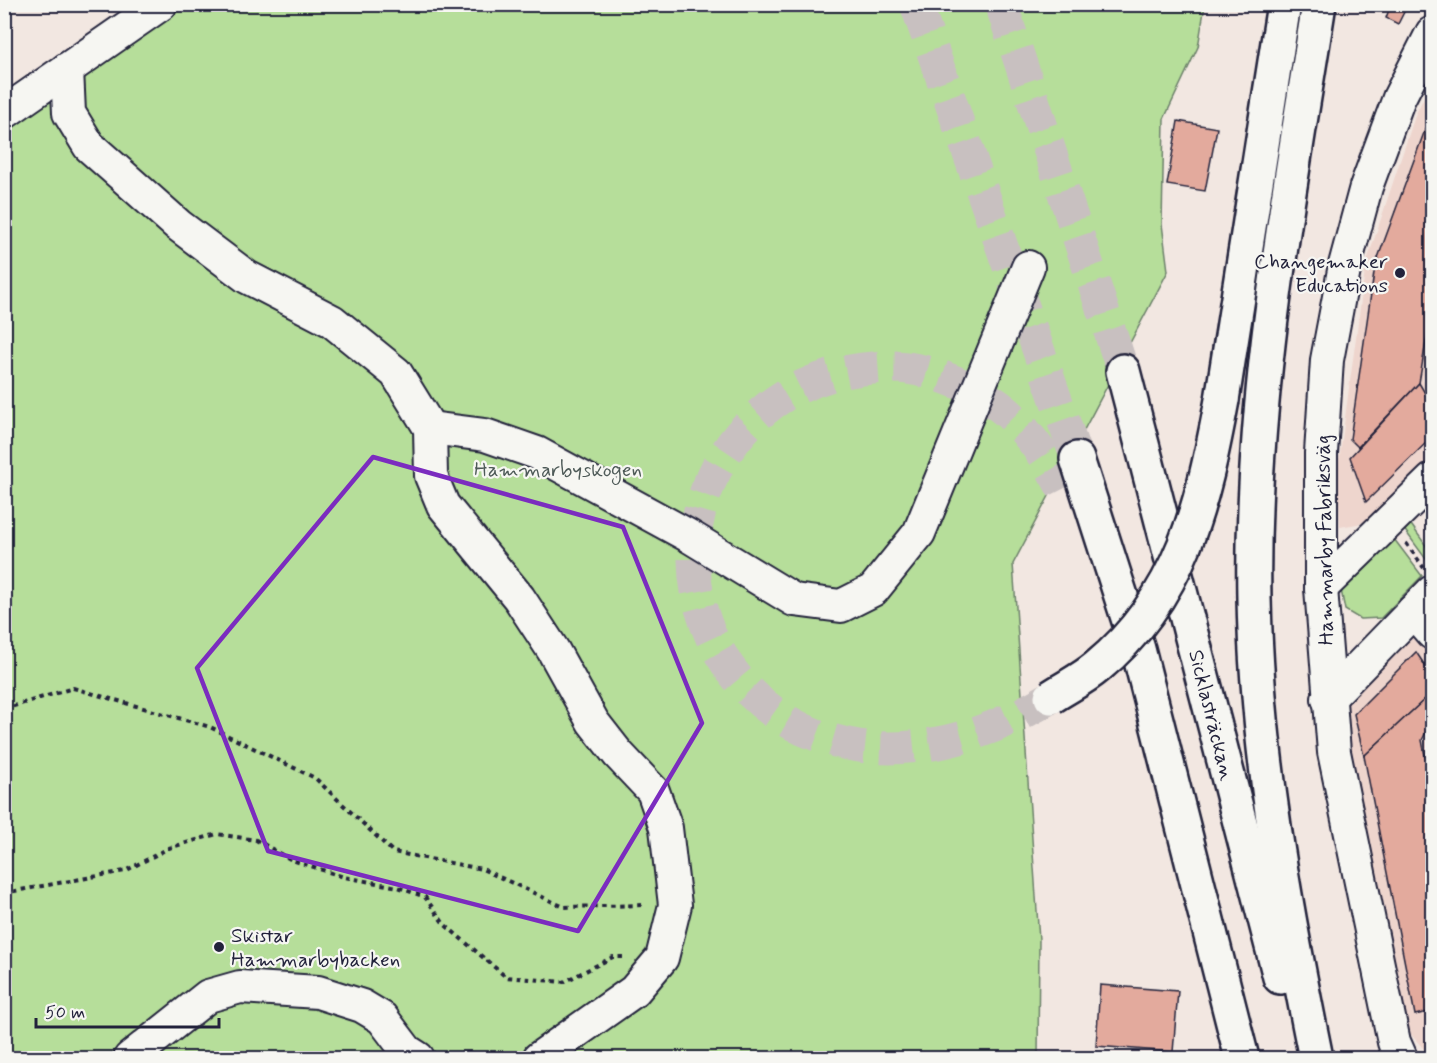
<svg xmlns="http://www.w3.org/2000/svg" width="1437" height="1063" font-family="Mynerve,sans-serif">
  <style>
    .built { fill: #eed5cd }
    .green { fill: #b6de9a; stroke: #6c806a; stroke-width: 1.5 }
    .building { fill: #e3aa9d; stroke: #22223b; stroke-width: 1.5 }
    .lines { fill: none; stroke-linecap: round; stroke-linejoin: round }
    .highway-tunnel { stroke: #c8c0c0; stroke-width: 33; stroke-dasharray: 33 16; stroke-linecap: butt }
    .minor-casing { stroke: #22223b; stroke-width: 36 }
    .highway-casing { stroke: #22223b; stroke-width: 38 }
    .path { stroke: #22223b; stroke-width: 4; stroke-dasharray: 4.5 4.5; stroke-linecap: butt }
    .minor { stroke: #f6f6f2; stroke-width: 32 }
    .highway { stroke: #f6f6f2; stroke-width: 33 }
    .highway-bridge-casing { stroke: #22223b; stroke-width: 38; stroke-linecap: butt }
    .highway-bridge { stroke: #f6f6f2; stroke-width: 33 }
    .marked { fill: none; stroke: #7b2cbf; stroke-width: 4.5; stroke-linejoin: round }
    .poi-dot { fill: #22223b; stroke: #f6f6f2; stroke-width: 2 }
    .labels { text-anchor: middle; stroke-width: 4.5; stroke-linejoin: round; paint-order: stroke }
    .poi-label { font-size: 21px; fill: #22223b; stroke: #f6f6f2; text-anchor: end }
    .park-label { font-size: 21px; fill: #4e5a58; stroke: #f6f6f2 }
    .street-label { font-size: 21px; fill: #22223b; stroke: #f6f6f2 }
  </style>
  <rect width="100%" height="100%" fill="#f2e7e1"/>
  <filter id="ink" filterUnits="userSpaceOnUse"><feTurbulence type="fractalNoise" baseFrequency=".0167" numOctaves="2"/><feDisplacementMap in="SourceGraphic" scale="12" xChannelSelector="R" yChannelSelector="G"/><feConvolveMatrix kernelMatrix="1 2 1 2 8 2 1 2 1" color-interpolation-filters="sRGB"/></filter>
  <g filter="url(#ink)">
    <g class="built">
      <polygon points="1432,82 1432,343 1423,380 1432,395 1432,457 1368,522 1340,527 1338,469 1366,264 1416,113"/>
      <polygon points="1420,623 1432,638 1432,1047 1424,1049 1403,1026 1339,704"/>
    </g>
    <g class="green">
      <polygon points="179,5 1205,5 1198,47 1164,119 1162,224 1168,271 1013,564 1039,940 1038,1058 5,1058 4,123"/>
      <polygon points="1407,519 1432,554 1431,566 1401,525"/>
      <polygon points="1391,535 1422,576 1381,618 1360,619 1345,610 1341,590"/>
    </g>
    <g class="building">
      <polygon points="1391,4 1408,4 1398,24 1386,18"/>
      <polygon points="1432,111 1432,307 1419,383 1358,447 1350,439 1375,266"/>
      <polygon points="1178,121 1217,128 1205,191 1167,185"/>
      <polygon points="1419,383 1432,405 1432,437 1366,502 1350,457"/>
      <polygon points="1416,652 1432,676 1432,684 1425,699 1364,756 1354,714"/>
      <polygon points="1425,699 1432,707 1432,721 1422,740 1432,790 1432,1011 1415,1015 1364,756"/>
      <polygon points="1100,985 1178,991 1173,1052 1096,1046"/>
    </g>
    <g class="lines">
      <g class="highway-tunnel">
        <polyline points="916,4 1077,459"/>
        <polyline points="1001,4 1123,371"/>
        <path d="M1051,697C995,732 927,755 859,746C709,724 642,550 740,434C779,388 831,368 891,367C927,366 984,390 1010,415C1032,437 1049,462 1063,489"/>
      </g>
      <defs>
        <g id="minor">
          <polyline points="67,69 69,113 89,146 178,225 247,277 332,321 396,373 430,428 431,476 443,505 519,598 553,650 593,722 618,754 653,791 666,828 675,905 662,958 634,991 539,1058"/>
          <polyline points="4,113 161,4"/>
          <polyline points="430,428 485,435 537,453 689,536 794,600 841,606 873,590 919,533 1028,267"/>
          <polyline points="1321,588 1432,480"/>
          <polyline points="1413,611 1432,633"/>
          <polyline points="1328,699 1432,592"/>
          <polyline points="130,1058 208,996 240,987 318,992 362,1006 382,1018 407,1051 418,1058"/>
          <polyline points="1401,1058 1394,1042 1334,752 1321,588 1321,453 1327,360 1345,265 1366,187 1399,98 1432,33"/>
        </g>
        <g id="highway">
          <polyline points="1123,371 1280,977"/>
          <polyline points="1222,400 1284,4"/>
          <polyline points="1077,459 1138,649 1242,1058"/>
          <path d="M1316,1058C1285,906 1257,754 1254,599C1250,399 1288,201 1319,4"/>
        </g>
      </defs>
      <use href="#minor" class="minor-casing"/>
      <use href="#highway" class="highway-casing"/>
      <g class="path">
        <polyline points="1432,358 1427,381 1432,390"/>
        <polyline points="1406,543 1424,568"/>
        <polyline points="4,709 73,688 210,727 315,778 393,852 482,869 564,907 646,905"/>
        <polyline points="1432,734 1432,773"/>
        <polyline points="4,893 125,871 169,848 217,834 256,840 292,860 344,877 398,887 425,897 444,924 506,977 564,982 613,957 627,957"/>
      </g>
      <use href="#minor" class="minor"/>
      <use href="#highway" class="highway"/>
      <defs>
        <path id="highway-bridge" d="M1051,697C1066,687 1083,679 1097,667C1182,597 1203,502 1222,400"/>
      </defs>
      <use href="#highway-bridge" class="highway-bridge-casing"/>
      <use href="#highway-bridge" class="highway-bridge"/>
    </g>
  </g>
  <path class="marked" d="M373,457L623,527L702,723L578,931L268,851L197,668Z"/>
  <g class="poi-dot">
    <circle cx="1400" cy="273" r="6"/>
    <circle cx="219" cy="947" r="6"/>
  </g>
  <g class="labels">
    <g class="poi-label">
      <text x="1388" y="268">Changemaker<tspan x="1388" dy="24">Educations</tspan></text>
      <text x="231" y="942" text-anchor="start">Skistar<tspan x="231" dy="24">Hammarbybacken</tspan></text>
    </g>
    <g class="park-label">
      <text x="558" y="476">Hammarbyskogen</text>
    </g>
    <g class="street-label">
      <text transform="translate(1324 540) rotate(-91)" y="7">Hammarby Fabriksväg</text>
      <text transform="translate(1212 715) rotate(76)" y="7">Sicklasträckan</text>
    </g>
  </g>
  <rect width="1437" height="1063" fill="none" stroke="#f6f6f2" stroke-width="24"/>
  <rect x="12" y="12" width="1413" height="1039" fill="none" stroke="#22223b" stroke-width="2" filter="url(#ink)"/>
  <path d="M36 1018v9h183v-9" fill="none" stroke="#22223b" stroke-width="3"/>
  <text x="45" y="1018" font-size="18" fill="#22223b" stroke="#f6f6f2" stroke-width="4.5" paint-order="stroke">50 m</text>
</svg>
